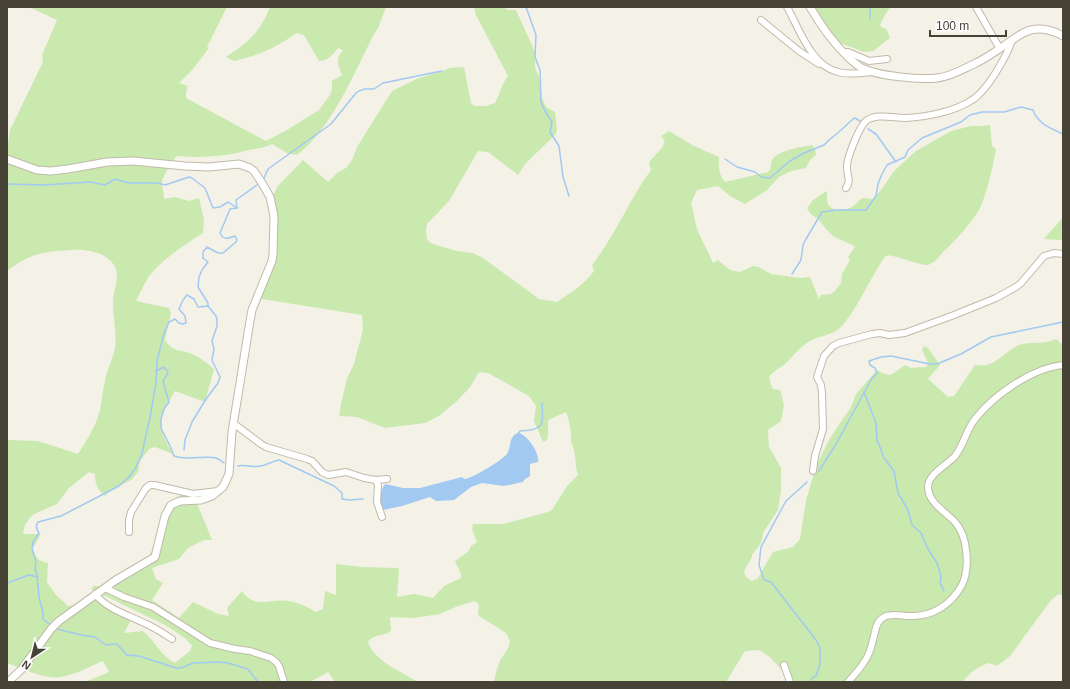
<svg xmlns="http://www.w3.org/2000/svg" width="1070" height="689" font-family="Helvetica,sans-serif">
  <style>
    .green { fill: #c9e9af }
    .water { fill: #a2c9f2 }
    .lines { fill: none; stroke-linecap: round; stroke-linejoin: round }
    .stream { stroke: #a2c9f2; stroke-width: 1.5 }
    .minor-casing { stroke: #c0baa9; stroke-width: 8 }
    .tertiary-casing { stroke: #c0baa9; stroke-width: 9 }
    .minor { stroke: #fff; stroke-width: 6 }
    .tertiary { stroke: #fff; stroke-width: 7 }
  </style>
  <rect width="100%" height="100%" fill="#f4f1e7"/>
  <g class="green">
    <path d="M29,7H227L207,47L209,48L193,69L179,83L188,86L186,92V98L266,141L287,130L319,110L330,95L332,89V81L342,75C338,64 335,60 343,50L338,48C333,55 327,61 319,61L304,35L297,33C275,48 260,55 234,61L226,57C249,41 259,34 270,7H386L378,28L373,36C353,75 332,128 297,155L287,153L272,144C262,149 255,148 245,151C223,157 199,158 177,156C172,161 163,176 162,182C162,188 164,193 164,199L175,197L189,201L199,198L204,220L203,233C184,245 164,258 149,276C144,284 140,293 136,301L169,308L171,313L165,340C175,354 178,348 192,354C200,357 207,363 214,369L205,402L175,391C171,399 165,406 162,414C158,428 166,442 173,454L155,447L149,449L140,461L138,472L131,480L111,490L105,496C97,490 95,483 95,474L89,472L69,488L57,504L32,515L25,525L23,534H41L33,548C35,558 38,561 48,563L47,582L56,595L68,606L78,605L89,596L131,620L124,633L143,631C155,641 161,656 175,663L190,651L192,646L186,639L167,626L91,589L94,586H101L114,591L116,578L149,556L151,553L165,508L172,500L181,495L194,496L212,540H204L188,548L179,559L152,568L156,579L163,583L152,600L179,618L193,602L218,614L229,616L227,608L242,591C254,610 272,598 289,601C299,603 308,607 316,612L323,609L325,591L336,595V564L362,567L399,568L397,597L414,594L433,598L444,586L461,578V574L455,561L469,551L471,546L477,542L472,529L473,524H503L548,512L552,510L567,486L578,475C575,467 576,458 574,450C573,447 571,443 571,440C571,430 570,422 566,412L548,420C547,428 550,434 546,441L543,442L534,421L536,406L529,396L488,373L479,372L470,387L458,400L439,416L425,423L385,428L357,417L339,416L341,404L347,379L354,364L363,330L362,315L256,298L271,252L270,219L273,196L277,187L303,160L328,182L338,172L346,168L352,160L357,147L392,91L419,78L443,71L449,68L464,67L471,103L474,106H486L495,103C500,94 502,83 508,76L476,15L474,7H502L509,10H516L535,52V68L539,77L542,98L546,107L555,112L557,131L555,135L525,164L518,175L488,152L478,151L449,201L427,224L426,230L427,239L429,242L436,245L457,251L473,253L483,258L539,299L557,302C570,293 584,285 594,271L592,265C615,236 629,200 651,170L649,162L662,148L665,141L661,136L669,131L692,145L719,157C718,165 719,175 725,182L768,172C772,168 770,165 772,160C778,150 802,147 812,145L815,149L816,155L810,160L806,168L791,171L779,177L767,190L745,204L730,196L718,186L697,190L691,203L697,229L713,263L718,260L730,270L740,272L753,266L759,267L771,274L800,278L810,277L819,299L821,295L831,294L835,291L841,283L842,274L850,260L848,257L855,247C849,242 840,240 833,236C827,231 823,225 818,219C813,215 811,216 807,208L813,200L827,191C827,194 827,198 827,201C829,212 844,212 852,207C855,205 858,201 862,198L873,199L882,189L893,172L916,151L951,131L971,126H980L990,125L992,146L996,149C993,166 987,193 980,208C972,223 955,241 943,252C939,257 934,264 927,265C917,265 892,253 886,256C883,258 881,263 879,266C866,286 856,311 840,328C833,335 819,336 810,341C798,348 794,356 785,364C779,369 774,370 769,377L771,385L773,389L780,390L784,405L781,421L768,430L769,447L781,468V490L778,510L764,531L761,543L752,555V557L744,571L746,577L752,581L758,578L773,552L793,547L800,539L806,501L816,466L830,438L851,407L856,394L877,370L885,374L891,375L905,365L911,368L926,367L928,363L922,350L924,346L928,348L940,365L928,379L948,397L954,396L975,365C979,365 984,366 987,365C1000,361 1007,350 1019,345C1032,341 1044,345 1056,339L1063,345V596L1059,594L1051,600L1010,656L997,666L989,663C978,667 969,672 963,682H790L789,678L770,657L759,650L745,651L726,682H494C496,674 497,666 501,659C505,653 509,648 510,641L506,633L479,616L478,612L479,605L475,601L458,606L440,614L413,618L390,617L391,630C386,637 374,633 368,642C374,661 402,672 418,682H335L328,672L310,682H85L109,672L103,661C91,666 74,675 61,677C45,680 22,668 7,663V440L38,441L78,454C87,440 96,426 100,410C102,400 103,390 105,380C107,369 113,359 115,348C117,335 113,317 113,303C113,291 120,278 115,267C108,252 85,249 71,250C42,252 31,253 7,271V149L10,130L43,62L42,55L57,20Z"/>
    <path d="M812,7H890C887,13 881,19 880,26L887,30L890,38L873,51L864,52L835,41Z"/>
    <path d="M1063,216V240L1044,239C1049,232 1060,223 1063,216Z"/>
  </g>
  <path class="water" d="M518,433C526,433 540,453 538,462L530,464V476L524,480L523,482L504,486L482,483L471,487L454,500L436,501L430,497L402,506L383,510C378,500 379,493 385,484L403,488H420L462,477L464,479C472,479 502,460 507,454C512,446 508,437 518,433Z"/>
  <g class="lines">
    <g class="stream">
      <polyline points="526,7 536,35 535,57 540,70 541,102 545,111 552,122 550,132 559,146 563,177 569,196"/>
      <polyline points="870,19 870,7"/>
      <polyline points="868,129 876,134 896,162"/>
      <polyline points="725,159 737,167 755,172 761,177 770,178 790,161 804,153 824,145 829,140 840,131 853,119 855,118 860,121"/>
      <polyline points="264,178 268,169 331,124 356,93 359,91 365,89 374,89 383,83 442,71"/>
      <polyline points="7,184 44,185 90,182 105,185 115,179 129,183 157,183 165,185 189,177 192,178 205,188 213,208 220,207 228,202 237,208"/>
      <polyline points="237,208 236,200 257,185"/>
      <path d="M792,274L801,260L803,245L806,239L822,212L837,210H866L876,196L878,184L882,174L887,165L905,157L908,150L922,138L961,122L970,115L982,112H1004L1021,107L1033,110C1038,124 1050,128 1063,134"/>
      <path d="M208,306V303L198,287L199,277L202,270L208,262L203,258V252L207,247L218,253H223L236,242L237,240L235,236C229,238 224,241 220,233L230,209L237,208"/>
      <path d="M156,371L164,367L167,371L168,373L163,381L169,402L164,409L161,419V428L170,446L174,456C188,461 205,455 216,458C219,459 222,461 224,463"/>
      <polyline points="864,392 876,423 877,440 880,447 884,458 894,471 898,493 908,510 912,525 921,533 928,549 937,563 941,576 940,583 944,591"/>
      <path d="M517,435L520,431C545,430 543,425 542,403"/>
      <polyline points="184,450 185,440 192,422 206,399 218,383 220,377 212,360 214,349 212,341 217,326 217,320 216,316 208,306"/>
      <path d="M238,466C245,464 253,468 260,466C265,466 273,461 279,460L334,486L342,493V499L350,500L363,499"/>
      <polyline points="819,471 836,444 871,380 877,373 875,368 870,365 869,361 881,357 891,356 930,364 937,364 961,354 991,337 1063,322"/>
      <polyline points="807,482 786,501 761,547 759,565 764,580 771,582 816,640 820,648 820,664 816,676 812,678 810,682"/>
      <polyline points="7,583 29,575 38,577"/>
      <path d="M49,624L43,619V613L39,597L37,574L35,569L36,561L32,549L33,542L39,533C36,529 35,526 38,522L61,516L119,486L128,478L135,469L142,454L147,430L150,418L156,383L157,361L164,333L169,322L175,319L179,323L183,324L186,323L185,316L179,309L183,300L187,295L194,299L198,307L208,306"/>
      <polyline points="57,629 81,635 95,637 106,645 117,644 127,655 139,656 176,668 181,668 193,663 218,662 228,663 248,669 258,682"/>
    </g>
    <defs>
      <g id="minor">
        <path d="M787,7C799,28 811,66 838,72C849,75 861,73 872,72"/>
        <polyline points="976,7 1000,49"/>
        <polyline points="761,20 799,51 819,64"/>
        <polyline points="844,53 848,52 869,61 887,59"/>
        <path d="M846,188C852,180 846,174 847,165C848,156 859,127 866,121C876,113 893,118 905,118C926,117 954,112 972,100C987,91 1007,56 1012,40"/>
        <polyline points="233,423 261,444 266,447 307,459 312,461 322,472 328,475 346,472 364,478 376,480 387,479"/>
        <polyline points="813,471 815,456 823,429 822,393 821,385 817,377 824,356 833,346 839,343 872,334 880,333 889,335 905,333 954,315 996,298 1016,287 1021,283 1044,256 1054,253 1063,254"/>
        <polyline points="376,480 378,485 377,502 382,517"/>
        <polyline points="129,532 129,520 131,512 146,488 150,485 154,485 193,494 218,491"/>
        <polyline points="105,588 124,597 153,607 210,643 235,649 250,651 271,658 276,662 279,666 284,682"/>
        <path d="M95,594C107,609 128,615 144,623C154,627 163,633 172,639"/>
        <polyline points="784,665 790,682"/>
        <path d="M848,682C856,673 865,664 869,653C872,646 873,639 875,632C876,626 878,620 884,617C891,613 902,616 910,616C932,617 951,605 962,585C970,568 968,536 955,522C946,512 928,503 928,487C928,474 947,465 955,456C964,445 966,430 975,419C994,395 1032,368 1063,365"/>
      </g>
      <g id="tertiary">
        <path d="M810,7C821,26 832,42 848,57C852,61 856,64 860,67C876,76 919,80 937,78C950,77 963,69 974,64C985,59 995,52 1005,45C1013,40 1021,32 1031,30C1041,27 1055,31 1063,36"/>
        <polyline points="7,159 37,170 51,171 68,169 107,162 133,161 185,166 209,167 239,164 250,168 254,171 262,183 270,197 274,216 273,254 272,261 252,310 250,321 232,432 229,474 223,487 212,496 201,500 180,501 171,505 165,516 155,557 116,580 59,621 51,629 22,669 8,682"/>
      </g>
    </defs>
    <use href="#minor" class="minor-casing"/>
    <use href="#tertiary" class="tertiary-casing"/>
    <use href="#minor" class="minor"/>
    <use href="#tertiary" class="tertiary"/>
  </g>
  <rect width="1070" height="689" fill="none" stroke="#474236" stroke-width="16"/>
  <g transform="translate(32 657) rotate(215)" stroke="#ffffff" stroke-width="3" paint-order="stroke">
  <path d="M0-3L7 15L0 10L-7 15Z" fill="#474236"/>
  <text y="-6" font-size="11" font-weight="bold" text-anchor="middle" fill="#474236">N</text>
  </g>
  <path d="M930 30v6h76v-6" fill="none" stroke="#474236" stroke-width="2"/>
  <text x="936" y="30" font-size="12" fill="#474236" stroke="#ffffff" stroke-width="3" paint-order="stroke">100 m</text>
</svg>
